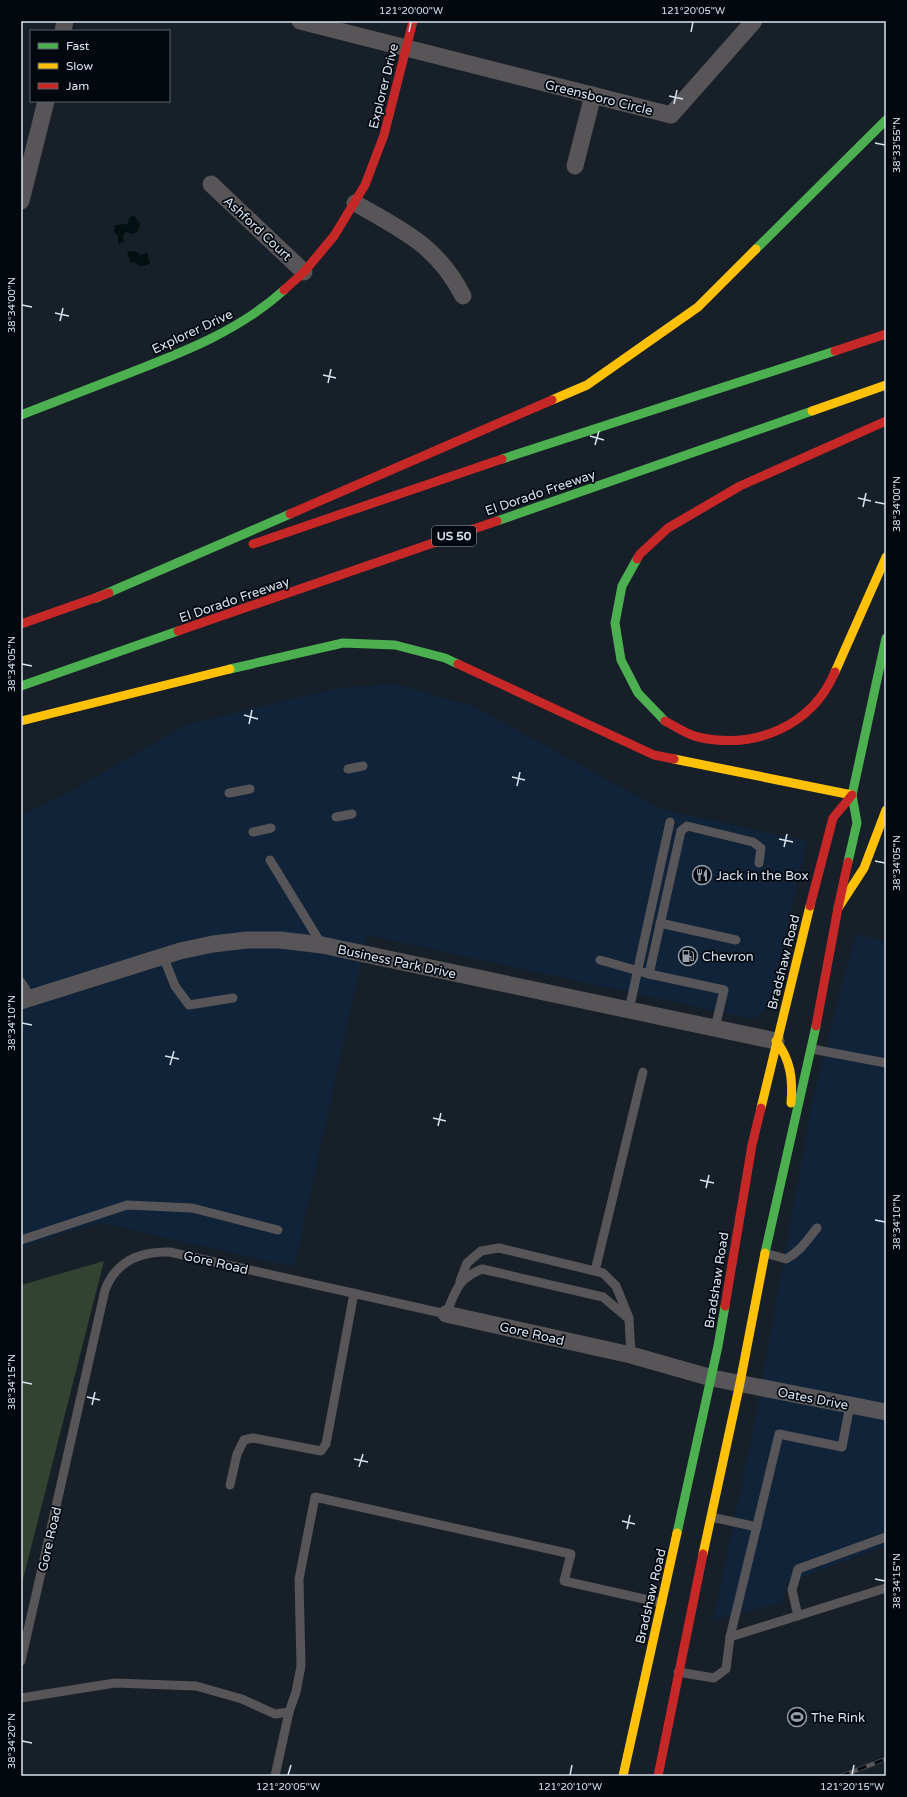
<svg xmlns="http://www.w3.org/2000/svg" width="907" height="1797" font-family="'Varela Round',sans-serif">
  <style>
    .built { fill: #112338 }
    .green { fill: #324331 }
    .water { fill: #021012 }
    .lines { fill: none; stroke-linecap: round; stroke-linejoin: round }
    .lane { stroke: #575557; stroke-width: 9 }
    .street { stroke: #575557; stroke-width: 17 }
    .fast { stroke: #4caf50; stroke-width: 9 }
    .slow { stroke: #ffc107; stroke-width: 9 }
    .jam { stroke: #c62828; stroke-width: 9 }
    .rail-casing { stroke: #58585a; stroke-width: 4.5 }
    .rail { stroke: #03080f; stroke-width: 3; stroke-dasharray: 9; stroke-linecap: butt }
    .ticks { fill: none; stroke: #d9e3ef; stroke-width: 1.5 }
    .labels { text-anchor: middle; stroke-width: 3.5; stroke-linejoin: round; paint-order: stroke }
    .shield { fill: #03080f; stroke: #99a1ac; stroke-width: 1 }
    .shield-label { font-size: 12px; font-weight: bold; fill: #d9e3ef }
    .street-label { font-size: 13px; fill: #d9e3ef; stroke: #03080f }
    .poi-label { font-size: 13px; fill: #d9e3ef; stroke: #03080f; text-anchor: start }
    .neatline { fill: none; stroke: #d9e3ef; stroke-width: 1.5 }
    .ticks-label { font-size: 10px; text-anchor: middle; fill: #d9e3ef }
  </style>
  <rect width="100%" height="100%" fill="#171f28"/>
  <g class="built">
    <polygon points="395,684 473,706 661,809 807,841 770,1003 760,1015 752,1019 367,935 294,1267 101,1223 69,1231 21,1248 21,815 69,792 186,725 338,688"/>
    <polygon points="855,934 886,941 886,1546 786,1583 783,1602 713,1620 753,1429 812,1103"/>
  </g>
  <polygon class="green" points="104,1261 21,1587 21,1285"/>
  <g class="water">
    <polygon points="134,216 140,223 138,231 133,234 125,232 123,237 124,242 118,244 118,236 114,232 115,225 128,224 129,218"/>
    <polygon points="135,251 141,255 147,252 150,263 141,267 134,262 131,263 127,252"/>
  </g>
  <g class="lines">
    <g class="lane">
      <polyline points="348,769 363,766"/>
      <polyline points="229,793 250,789"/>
      <polyline points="336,817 352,814"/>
      <polyline points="253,832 271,828"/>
      <polyline points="270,860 322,945"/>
      <polyline points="660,923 736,940"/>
      <polyline points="163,956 175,986 189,1005 233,998"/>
      <polyline points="600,960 649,974 724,990 715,1028"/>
      <polyline points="649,974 681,831 687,826 753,842 761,848 759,863"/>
      <polyline points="21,982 31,998"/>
      <polyline points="629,1010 670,822"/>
      <polyline points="812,1049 886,1063"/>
      <polyline points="21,1240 127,1205 192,1208 278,1230"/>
      <path d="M765,1253L786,1259C800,1252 807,1240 817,1228"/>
      <polyline points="595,1271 643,1072"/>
      <polyline points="460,1281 467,1263 481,1251 499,1248 603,1273 616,1286 629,1318"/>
      <polyline points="230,1485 237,1454 244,1440 253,1438 321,1451 326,1444 354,1293"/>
      <polyline points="711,1517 757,1527"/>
      <polyline points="798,1616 792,1590 798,1569 886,1537"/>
      <polyline points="730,1637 886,1588"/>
      <path d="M21,1661L105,1290C116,1261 140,1251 170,1252L446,1314C456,1291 457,1279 482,1269L603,1297L629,1319L631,1355"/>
      <polyline points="678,1672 714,1678 726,1669 730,1637 779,1434 842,1447 850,1405"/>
      <polyline points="21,1698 115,1683 196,1686 242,1699 275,1714 289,1712 296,1692 301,1666 299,1579 315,1497 571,1554 564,1581 662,1603"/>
      <polyline points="275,1776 289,1712"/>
    </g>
    <g class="street">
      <polyline points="300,21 671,115 754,21"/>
      <polyline points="63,31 65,21"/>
      <polyline points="575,166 593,95"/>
      <polyline points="211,184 304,272"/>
      <polyline points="21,201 46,101"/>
      <path d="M355,203C402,230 437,245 463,296"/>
      <polyline points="21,1001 180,951 213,944 247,940 280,940 322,945 776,1041"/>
      <polyline points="446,1314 631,1355 712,1378 886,1412"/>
    </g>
    <g class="fast">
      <polyline points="756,249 886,120"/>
      <path d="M21,415C58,401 95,386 132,372C186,351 240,330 284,290"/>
      <polyline points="502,459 835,351"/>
      <polyline points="497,521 812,411"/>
      <polyline points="637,559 622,586 615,623 621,660 638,693 665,721"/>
      <polyline points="96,598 290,514"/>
      <polyline points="230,669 343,643 395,645 445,658 458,664"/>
      <polyline points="21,686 178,631"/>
      <polyline points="848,862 857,823 852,795 886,638"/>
      <polyline points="765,1253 816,1026"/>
      <polyline points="677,1533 718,1346 725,1306"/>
    </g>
    <g class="slow">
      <polyline points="552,400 587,385 698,307 756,249"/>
      <polyline points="812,411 886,385"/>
      <polyline points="835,672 886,557"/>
      <polyline points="21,721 230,669"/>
      <polyline points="674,759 852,795"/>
      <polyline points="838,908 864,868 886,810"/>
      <path d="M776,1041C791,1060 793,1080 791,1103"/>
      <polyline points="761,1108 810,906"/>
      <polyline points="703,1554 740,1383 765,1253"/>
      <polyline points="623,1776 677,1533"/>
    </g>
    <g class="jam">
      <polyline points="284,290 304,272 334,236 365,185 384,135 413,21"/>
      <polyline points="835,351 886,334"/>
      <polyline points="290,514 552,400"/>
      <polyline points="253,544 502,459"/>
      <polyline points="637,559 640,554 668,528 740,486 886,421"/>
      <polyline points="21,624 109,593"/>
      <polyline points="178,631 497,521"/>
      <polyline points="458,664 654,755 674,759"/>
      <path d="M665,721C675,726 687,735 698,737C755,750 812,726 835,672"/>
      <polyline points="810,906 833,818 852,795"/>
      <polyline points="816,1026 838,908 848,862"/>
      <polyline points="725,1306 752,1145 761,1108"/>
      <polyline points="658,1776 703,1554"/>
    </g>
    <defs>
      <polyline id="rail" points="841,1776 886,1759"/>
    </defs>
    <use href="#rail" class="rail-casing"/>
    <use href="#rail" class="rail"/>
  </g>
  <path class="ticks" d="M409,32L411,22M691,32L693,22M669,96L683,99M674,104L677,90M875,143L885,145M22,305L32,307M55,313L69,316M60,321L63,308M323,375L336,378M328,383L331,369M590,436L604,440M595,445L599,431M858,498L871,501M875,502L885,504M863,507L866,493M22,664L32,666M244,715L258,719M249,724L252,710M512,777L525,780M517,786L520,772M779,839L793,842M784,847L787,834M875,861L885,863M22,1023L32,1025M165,1056L179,1059M170,1065L174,1051M433,1118L446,1121M438,1126L441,1113M700,1180L714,1183M706,1188L709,1175M875,1220L885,1222M22,1382L32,1384M87,1397L100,1400M92,1405L95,1392M354,1459L368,1462M359,1467L363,1454M622,1521L635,1524M627,1529L630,1515M875,1579L885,1581M22,1741L32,1743M288,1775L291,1765M570,1775L572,1765M852,1775L854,1765"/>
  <defs>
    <symbol id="restaurant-ring" viewBox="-11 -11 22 22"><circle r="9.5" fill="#03080f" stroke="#959ea9" stroke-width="1.5"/><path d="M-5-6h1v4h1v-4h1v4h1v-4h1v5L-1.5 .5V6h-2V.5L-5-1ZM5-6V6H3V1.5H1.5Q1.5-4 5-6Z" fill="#959ea9"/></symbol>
    <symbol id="fuel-ring" viewBox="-11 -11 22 22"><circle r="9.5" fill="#03080f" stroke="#959ea9" stroke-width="1.5"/><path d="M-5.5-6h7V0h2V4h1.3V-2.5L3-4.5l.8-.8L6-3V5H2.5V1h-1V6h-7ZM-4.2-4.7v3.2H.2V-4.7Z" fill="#959ea9"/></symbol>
    <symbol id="stadium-ring" viewBox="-11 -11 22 22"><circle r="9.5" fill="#03080f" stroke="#959ea9" stroke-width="1.5"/><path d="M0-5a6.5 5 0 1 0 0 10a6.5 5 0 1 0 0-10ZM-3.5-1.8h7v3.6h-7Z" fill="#959ea9"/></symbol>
  </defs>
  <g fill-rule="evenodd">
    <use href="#restaurant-ring" x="691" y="864" width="22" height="22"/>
    <use href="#fuel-ring" x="677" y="945" width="22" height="22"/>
    <use href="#stadium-ring" x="786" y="1706" width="22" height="22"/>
  </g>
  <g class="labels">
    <rect class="shield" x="432" y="526" width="44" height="20" rx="3"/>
    <g class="shield-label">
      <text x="454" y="540">US 50</text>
    </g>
    <g class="street-label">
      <text transform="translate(383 86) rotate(-76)" y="5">Explorer Drive</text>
      <text transform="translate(599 97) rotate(14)" y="5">Greensboro Circle</text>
      <text transform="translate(258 228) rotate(43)" y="5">Ashford Court</text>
      <text transform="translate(192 331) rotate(-25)" y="5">Explorer Drive</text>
      <text transform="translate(540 492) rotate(-19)" y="5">El Dorado Freeway</text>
      <text transform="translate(234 599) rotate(-19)" y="5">El Dorado Freeway</text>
      <text transform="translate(397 961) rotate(12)" y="5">Business Park Drive</text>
      <text transform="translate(783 962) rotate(-76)" y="5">Bradshaw Road</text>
      <text transform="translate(216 1262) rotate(13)" y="5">Gore Road</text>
      <text transform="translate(716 1280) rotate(-81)" y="5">Bradshaw Road</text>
      <text transform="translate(532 1333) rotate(13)" y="5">Gore Road</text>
      <text transform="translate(813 1398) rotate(11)" y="5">Oates Drive</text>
      <text transform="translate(49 1539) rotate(-77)" y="5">Gore Road</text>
      <text transform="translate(650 1596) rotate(-77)" y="5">Bradshaw Road</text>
    </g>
    <g class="poi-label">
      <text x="716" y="880">Jack in the Box</text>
      <text x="702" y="961">Chevron</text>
      <text x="811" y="1722">The Rink</text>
    </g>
  </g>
  <rect width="907" height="1797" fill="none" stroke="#03080f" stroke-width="44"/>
  <rect x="30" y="30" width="140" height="72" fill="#03080f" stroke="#596069"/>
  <rect x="38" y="43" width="20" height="6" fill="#4caf50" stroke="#596069"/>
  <text x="66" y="50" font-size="12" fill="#d9e3ef">Fast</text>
  <rect x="38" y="63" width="20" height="6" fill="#ffc107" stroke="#596069"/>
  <text x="66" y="70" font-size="12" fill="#d9e3ef">Slow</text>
  <rect x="38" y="83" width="20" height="6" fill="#c62828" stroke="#596069"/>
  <text x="66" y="90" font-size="12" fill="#d9e3ef">Jam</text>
  <rect x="22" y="22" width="863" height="1753" class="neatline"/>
  <g class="ticks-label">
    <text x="411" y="14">121°20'00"W</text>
    <text x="693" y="14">121°20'05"W</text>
    <text transform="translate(896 145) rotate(-90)" y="4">38°33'55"N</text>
    <text transform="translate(11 305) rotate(-90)" y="4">38°34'00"N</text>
    <text transform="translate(896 504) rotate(-90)" y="4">38°34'00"N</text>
    <text transform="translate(11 664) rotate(-90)" y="4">38°34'05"N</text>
    <text transform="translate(896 863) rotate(-90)" y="4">38°34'05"N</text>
    <text transform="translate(11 1023) rotate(-90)" y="4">38°34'10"N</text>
    <text transform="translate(896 1222) rotate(-90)" y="4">38°34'10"N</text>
    <text transform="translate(11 1382) rotate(-90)" y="4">38°34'15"N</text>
    <text transform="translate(896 1581) rotate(-90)" y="4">38°34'15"N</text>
    <text transform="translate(11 1741) rotate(-90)" y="4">38°34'20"N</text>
    <text x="288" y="1790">121°20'05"W</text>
    <text x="570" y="1790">121°20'10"W</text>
    <text x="852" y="1790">121°20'15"W</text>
  </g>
</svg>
